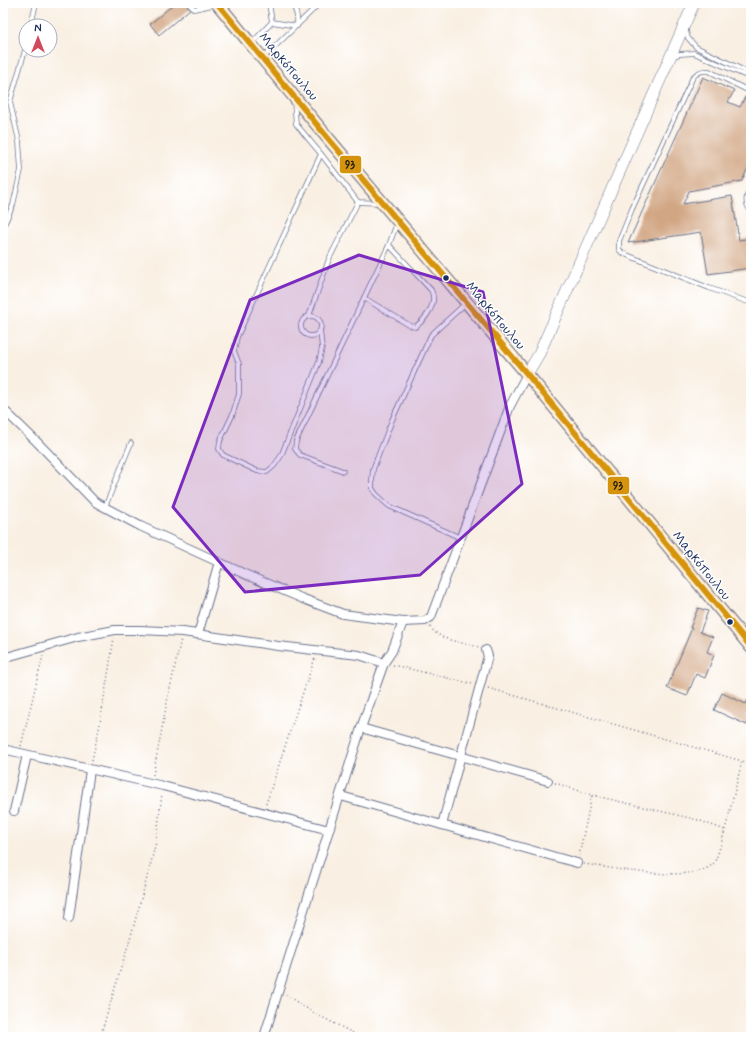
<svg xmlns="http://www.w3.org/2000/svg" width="754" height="1040" font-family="Mynerve,sans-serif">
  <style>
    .building { fill: #d1a683 }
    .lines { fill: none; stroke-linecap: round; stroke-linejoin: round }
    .service-casing { stroke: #69728c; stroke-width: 5.5 }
    .minor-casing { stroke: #69728c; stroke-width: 10 }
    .tertiary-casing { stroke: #69728c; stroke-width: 12 }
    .secondary-casing { stroke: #69728c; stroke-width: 14 }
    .path { stroke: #69728c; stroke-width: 1.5; stroke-dasharray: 1 3; stroke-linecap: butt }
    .service { stroke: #fff; stroke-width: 4 }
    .minor { stroke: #fff; stroke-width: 8 }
    .tertiary { stroke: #fff; stroke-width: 11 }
    .secondary { stroke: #fee5c5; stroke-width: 12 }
    .bus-1-casing { stroke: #fff; stroke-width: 9 }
    .bus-1 { stroke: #d6940e; stroke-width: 6 }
    .marked { fill: #7b2cbf; fill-opacity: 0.2; stroke: #7b2cbf; stroke-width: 3; stroke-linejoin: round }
    .bus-dot { fill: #1b2f5e; stroke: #fff; stroke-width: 1.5 }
    .labels { text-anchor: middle; stroke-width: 3; stroke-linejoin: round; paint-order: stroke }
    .street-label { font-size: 14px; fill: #1b2f5e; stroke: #fff }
    .line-badge { stroke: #fff; stroke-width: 1.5 }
    .pale-badge-label { font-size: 11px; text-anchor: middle; font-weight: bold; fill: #111 }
  </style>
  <rect width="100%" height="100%" fill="#fff"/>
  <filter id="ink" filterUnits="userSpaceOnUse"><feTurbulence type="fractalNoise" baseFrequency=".025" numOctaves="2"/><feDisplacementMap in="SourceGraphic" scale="8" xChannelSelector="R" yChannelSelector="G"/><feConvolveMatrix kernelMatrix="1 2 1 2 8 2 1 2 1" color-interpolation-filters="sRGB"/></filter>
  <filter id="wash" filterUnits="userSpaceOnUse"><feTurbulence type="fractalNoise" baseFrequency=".012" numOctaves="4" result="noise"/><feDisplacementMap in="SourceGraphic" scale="16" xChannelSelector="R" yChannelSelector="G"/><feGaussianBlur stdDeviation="0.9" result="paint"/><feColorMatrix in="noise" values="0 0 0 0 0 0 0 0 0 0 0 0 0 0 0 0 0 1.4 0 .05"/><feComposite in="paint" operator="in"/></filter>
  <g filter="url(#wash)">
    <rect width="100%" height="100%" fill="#f9efe2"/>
    <g id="blocks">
      <g class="building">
        <polygon points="175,3 185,3 190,9 159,35 150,24"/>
        <polygon points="703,77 734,91 728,102 740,107 745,97 751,99 751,161 742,181 689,191 683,204 732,196 739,240 751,238 751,268 708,274 701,232 628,243"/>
        <polygon points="698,608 708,611 700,632 713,637 707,652 714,655 705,678 696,674 687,696 667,688 692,628 690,628"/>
        <polygon points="722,693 746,704 751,693 751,717 747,725 714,710"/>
      </g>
    </g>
  </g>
  <g filter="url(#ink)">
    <use href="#blocks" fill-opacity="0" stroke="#69728c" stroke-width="1"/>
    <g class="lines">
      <defs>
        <g id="service">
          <polyline points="188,3 194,9 217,4"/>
          <polyline points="269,3 272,22 297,26"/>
          <path d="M291,3C297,10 298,17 297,26"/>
          <polyline points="31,26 36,3"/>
          <polyline points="685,28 688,38 696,47 751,74"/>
          <polyline points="251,44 272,22"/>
          <polyline points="673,56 680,54 694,53 751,78"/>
          <polyline points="264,57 320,3"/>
          <path d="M751,92L709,71C702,70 698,72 693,77L632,209L619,241V249L622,253L709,288L751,303"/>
          <polyline points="294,101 296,124 321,154 358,202 380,203"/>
          <path d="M751,186C747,195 743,202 751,211"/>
          <polyline points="3,227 13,205 21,170 19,141 10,102 26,47"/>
          <path d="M364,298L409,325L415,327C426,319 438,303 431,290L389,245"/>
          <circle cx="311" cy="326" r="10"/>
          <polyline points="309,316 329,259 358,202"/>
          <polyline points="320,331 322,348 319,362 281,456 274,466 267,472 257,471 223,455 219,449 220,441 232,416 239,394 239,364 234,351 237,337 321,154"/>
          <polyline points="343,471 300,455 295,449 296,441 389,245 397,223"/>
          <polyline points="105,507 131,443"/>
          <polyline points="461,538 389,506 376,494 372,488 372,480 373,469 392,420 431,335 466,303"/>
        </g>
        <g id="minor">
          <polyline points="4,410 37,442 95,502 140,526 249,576 301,598 343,614 403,622 425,621 431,617 510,406 527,374"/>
          <polyline points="403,622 392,651 384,663 361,728 548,781"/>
          <polyline points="198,634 219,562"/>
          <polyline points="486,650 488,656 442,825 577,863"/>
          <polyline points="3,658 78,637 115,630 140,630 183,632 278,646 359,655 384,663"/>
          <polyline points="3,749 163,786 329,830 361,728"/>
          <polyline points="341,796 442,825"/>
          <polyline points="14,811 27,755"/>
          <polyline points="69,918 90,770"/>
          <polyline points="264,1037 329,830"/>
        </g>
        <polyline id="tertiary" points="527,374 539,354 694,3"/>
        <polyline id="secondary" points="217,3 327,137 527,374 751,647"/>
      </defs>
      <use href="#service" class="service-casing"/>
      <use href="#minor" class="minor-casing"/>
      <use href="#tertiary" class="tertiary-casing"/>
      <use href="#secondary" class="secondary-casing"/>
      <g class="path">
        <path d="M430,627C440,641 464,643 479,647"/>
        <polyline points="393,665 473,684"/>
        <polyline points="488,688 742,761"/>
        <polyline points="21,746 43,656"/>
        <polyline points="92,760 99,729 114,638"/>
        <polyline points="153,775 168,697 181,639"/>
        <polyline points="555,783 592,795 579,855"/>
        <polyline points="592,795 698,820 725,830"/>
        <polyline points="266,804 298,707 315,658"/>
        <path d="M584,864C612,868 692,884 713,864C720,858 738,776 742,761L751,764"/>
        <polyline points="286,995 314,1013 361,1037"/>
        <polyline points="100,1037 132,932 148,874 156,842 162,794"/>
      </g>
      <use href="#service" class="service"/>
      <use href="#minor" class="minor"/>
      <use href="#tertiary" class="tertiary"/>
      <use href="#secondary" class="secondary"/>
      <defs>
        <polyline id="bus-1" points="217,3 327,137 527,374 751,647"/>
      </defs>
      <use href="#bus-1" class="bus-1-casing"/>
      <use href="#bus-1" class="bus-1"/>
    </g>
  </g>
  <path class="marked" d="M359,255L483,292L522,484L420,575L245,592L173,507L250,300Z"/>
  <g class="bus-dot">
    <circle cx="446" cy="278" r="3.5"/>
    <circle cx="730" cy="622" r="3.5"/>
  </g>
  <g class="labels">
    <g class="street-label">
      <text transform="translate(289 66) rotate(50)" y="5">Μαρκόπουλου</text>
      <text transform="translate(496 315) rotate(50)" y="5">Μαρκόπουλου</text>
      <text transform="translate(702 565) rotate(51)" y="5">Μαρκόπουλου</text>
    </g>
  </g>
  <g class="line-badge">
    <rect x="339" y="155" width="23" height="19" rx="4" fill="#d6940e"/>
    <rect x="607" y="476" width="23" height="19" rx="4" fill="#d6940e"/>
  </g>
  <g class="pale-badge-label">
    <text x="350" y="168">93</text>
    <text x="618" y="489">93</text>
  </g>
  <rect width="754" height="1040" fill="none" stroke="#fff" stroke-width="16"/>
  <g transform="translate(38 38)"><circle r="19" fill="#ffffff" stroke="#a4acbf"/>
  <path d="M0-3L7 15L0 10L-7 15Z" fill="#d1495b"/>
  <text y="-6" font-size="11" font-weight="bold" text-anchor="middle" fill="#1b2f5e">N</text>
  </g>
</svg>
